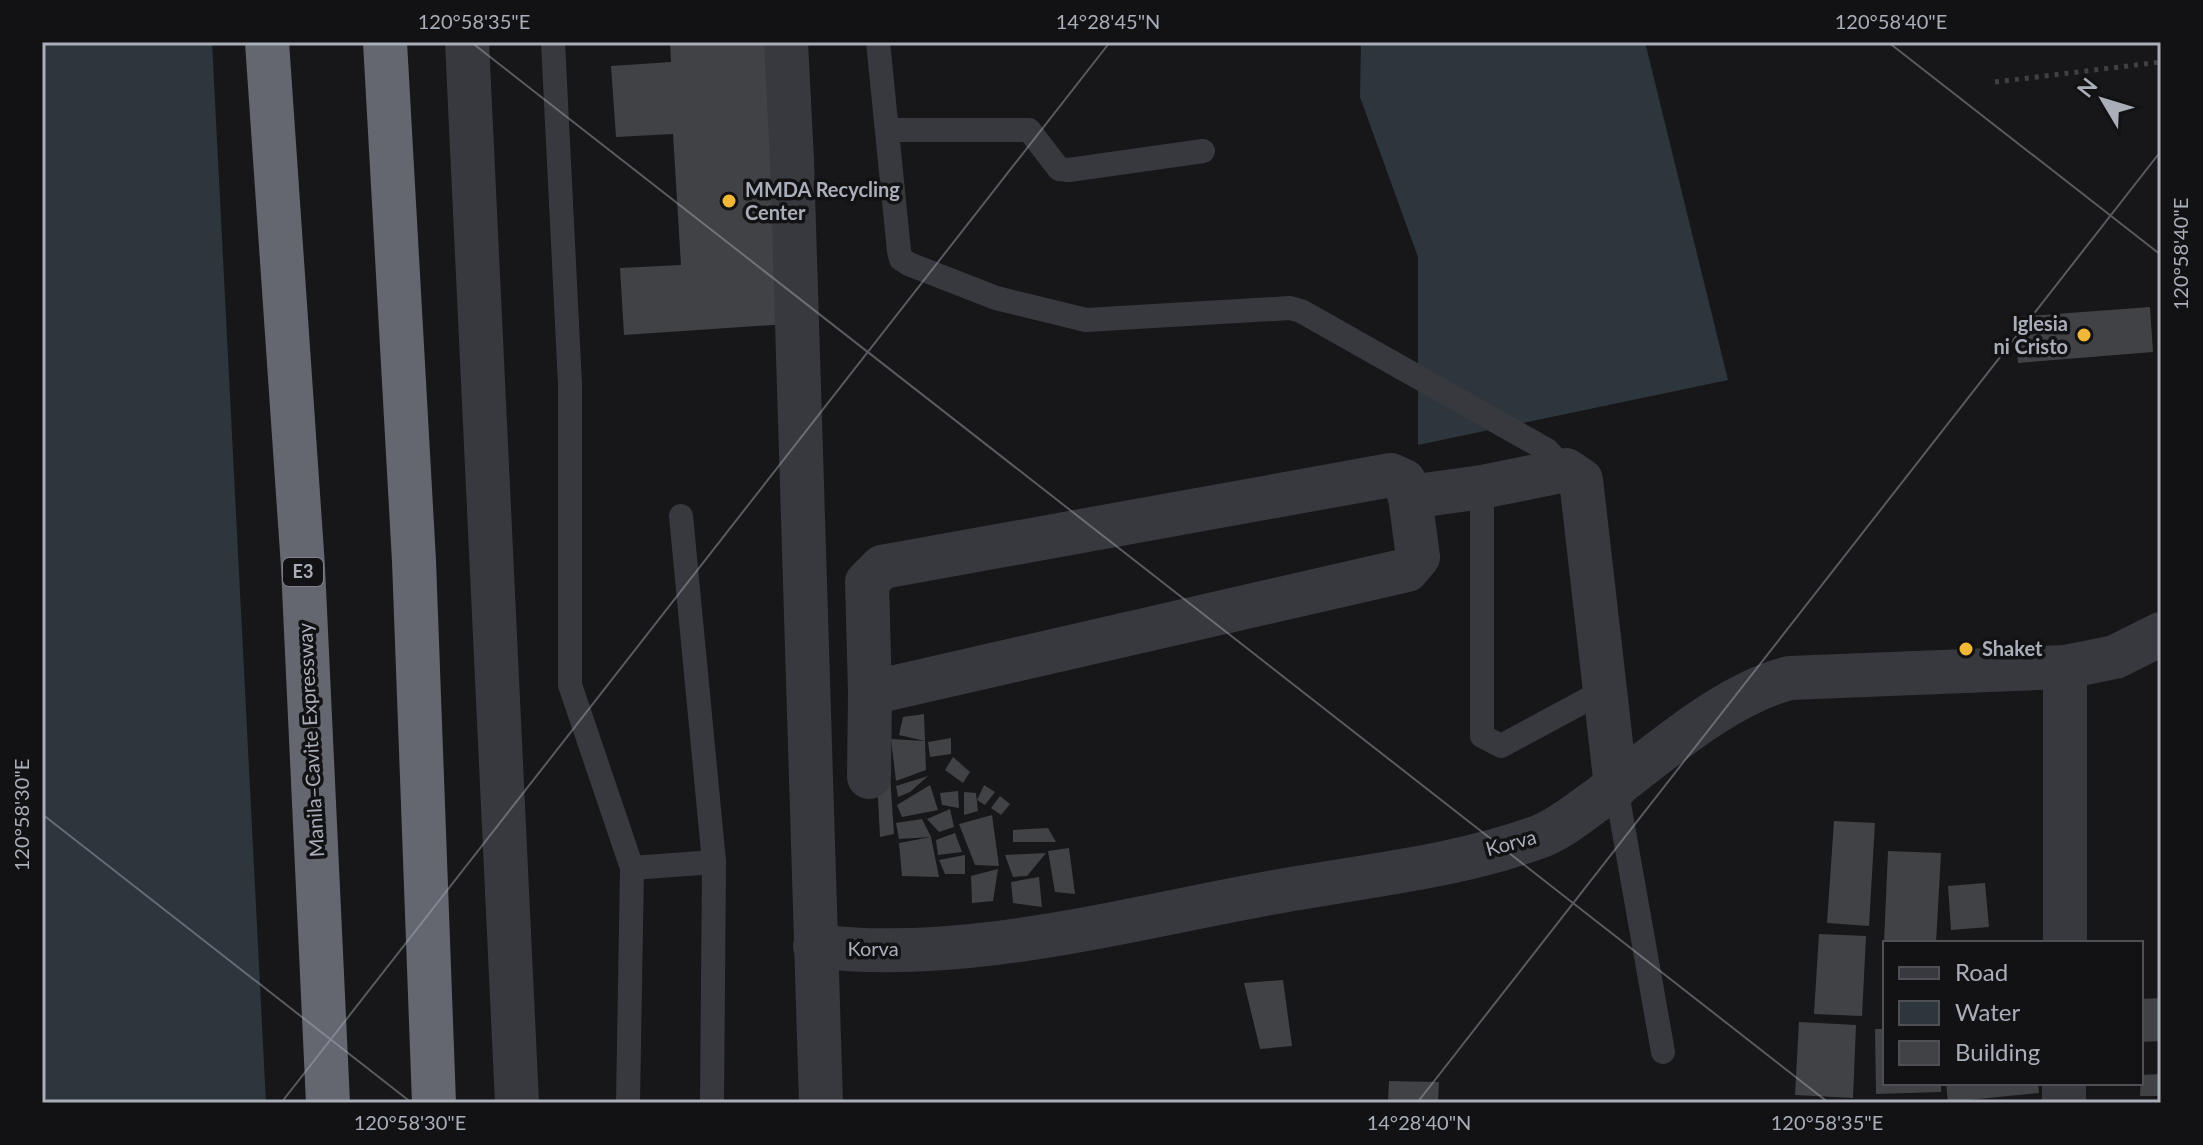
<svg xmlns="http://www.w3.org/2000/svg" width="2203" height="1145" font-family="Lato,sans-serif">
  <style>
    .water { fill: #2d363d }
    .building { fill: #414246 }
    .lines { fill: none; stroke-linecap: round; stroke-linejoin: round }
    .path { stroke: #3e4045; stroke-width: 5; stroke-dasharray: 4 6; stroke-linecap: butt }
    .lane { stroke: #38393e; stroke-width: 24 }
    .street { stroke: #38393e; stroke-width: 44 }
    .highway { stroke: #64676f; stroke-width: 44 }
    .ticks { fill: none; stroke: #a9aeb9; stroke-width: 2; stroke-opacity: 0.45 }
    .poi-dot { fill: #f0b738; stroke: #121214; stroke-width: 3 }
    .labels { text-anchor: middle; stroke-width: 7; stroke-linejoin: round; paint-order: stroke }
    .shield { fill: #121214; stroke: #7c7f88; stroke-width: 2 }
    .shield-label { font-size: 18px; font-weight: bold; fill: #a9aeb9 }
    .poi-label { font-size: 20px; font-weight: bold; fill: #a9aeb9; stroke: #121214; text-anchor: start }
    .street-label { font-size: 20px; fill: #a9aeb9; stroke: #121214 }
    .neatline { fill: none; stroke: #a9aeb9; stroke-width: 3 }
    .ticks-label { font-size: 20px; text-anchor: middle; fill: #a9aeb9 }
  </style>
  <rect width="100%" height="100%" fill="#171719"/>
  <g class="water">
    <polygon points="42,42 212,42 266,1103 42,1103"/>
    <polygon points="1361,42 1645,42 1728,380 1418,445 1418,257 1360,97"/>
  </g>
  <g class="building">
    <polygon points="670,42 772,42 788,324 624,335 620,268 681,265 673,134 616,137 611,66 671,62"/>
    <polygon points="2150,307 2153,352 2018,363 2015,317"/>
    <polygon points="924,714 925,741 899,735 903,717"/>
    <polygon points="951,738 951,754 930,757 928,742"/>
    <polygon points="891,739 925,741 926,770 896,781"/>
    <polygon points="953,757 970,772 963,783 945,770"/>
    <polygon points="890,775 894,834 880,837 877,779"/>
    <polygon points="928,776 910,792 898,797 896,786"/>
    <polygon points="930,785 938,810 902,817 897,805"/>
    <polygon points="984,785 995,792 985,805 977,800"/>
    <polygon points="958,791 959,808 942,805 940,793"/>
    <polygon points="964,792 976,793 978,811 964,815"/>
    <polygon points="1000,796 1010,804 1001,815 991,808"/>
    <polygon points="950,809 954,827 939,832 927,819"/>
    <polygon points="992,815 999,866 975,865 959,824"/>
    <polygon points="922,819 931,837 899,839 896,823"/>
    <polygon points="1834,821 1875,823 1869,926 1827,923"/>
    <polygon points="1048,828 1056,842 1013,842 1013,830"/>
    <polygon points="955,833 962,852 938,855 936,840"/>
    <polygon points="931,837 939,877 902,876 899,843"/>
    <polygon points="1069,848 1075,894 1055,892 1048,851"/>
    <polygon points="1888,851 1941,853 1936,943 1884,943"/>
    <polygon points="1046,853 1027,876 1013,877 1005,855"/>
    <polygon points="965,855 965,874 945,874 939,860"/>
    <polygon points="998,869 993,901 972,903 971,876"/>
    <polygon points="1039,877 1042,907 1013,903 1011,882"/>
    <polygon points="1985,883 1989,927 1951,930 1948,886"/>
    <polygon points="1819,934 1866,936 1862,1016 1814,1014"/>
    <polygon points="1283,980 1292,1046 1260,1049 1244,983"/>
    <polygon points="2161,998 2161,1041 2141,1042 2141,999"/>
    <polygon points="1799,1022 1856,1025 1853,1098 1795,1095"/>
    <polygon points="1875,1029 1885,1029 1885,1083 1941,1083 1941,1092 1876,1094"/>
    <polygon points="2161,1074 2161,1096 2140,1096 2141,1075"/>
    <polygon points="1389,1081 1439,1082 1438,1103 1388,1103"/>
    <polygon points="1946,1083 2038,1083 2039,1093 1948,1102"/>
  </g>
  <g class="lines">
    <polyline class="path" points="1995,82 2161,62"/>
    <g class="lane">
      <polyline points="553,42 570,384 570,685 632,868 628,1103"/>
      <polyline points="878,42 899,251 901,259 909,264 996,298 1086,320 1290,308 1301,311 1547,450 1566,470"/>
      <polyline points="887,130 1029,130 1059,169 1069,170 1203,151"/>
      <polyline points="1482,487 1482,736 1501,746 1605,690"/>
      <polyline points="681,516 714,862 712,1103"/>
      <polyline points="1616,787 1663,1052"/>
      <polyline points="632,868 714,862"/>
    </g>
    <g class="street">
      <polyline points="467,42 517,1103"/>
      <polyline points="786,42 792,160 821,1103"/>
      <polyline points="870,693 867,582 882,567 1391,475 1404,481 1410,497"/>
      <polyline points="869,777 870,693 1407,570 1418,557 1410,497 1482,487 1566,470 1581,480 1616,787"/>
      <polyline points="2065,943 2065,667"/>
      <path d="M815,946C963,965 1130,918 1275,892C1363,876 1458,867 1541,836C1561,828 1580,812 1597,800C1652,760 1723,694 1790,678L2065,667L2115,657L2161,634"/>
      <polyline points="2064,1103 2064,1083"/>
    </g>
    <g class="highway">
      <polyline points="267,42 303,567 328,1103"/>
      <polyline points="385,42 414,561 434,1103"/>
    </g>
  </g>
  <path class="ticks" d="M471,42L1829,1103M1888,42L2161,255M42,814L412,1103M281,1103L1110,42M1417,1103L2161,151"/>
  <g class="poi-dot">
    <circle cx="729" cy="201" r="8"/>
    <circle cx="2084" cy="335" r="8"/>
    <circle cx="1966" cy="649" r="8"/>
  </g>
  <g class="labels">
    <rect class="shield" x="283" y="558" width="40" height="28" rx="6"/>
    <g class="shield-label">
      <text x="303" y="578">E3</text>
    </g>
    <g class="poi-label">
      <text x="745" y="197">MMDA Recycling<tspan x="745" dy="23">Center</tspan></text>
      <text x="2068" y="331" text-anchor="end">Iglesia<tspan x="2068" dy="23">ni Cristo</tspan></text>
      <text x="1982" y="656">Shaket</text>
    </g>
    <g class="street-label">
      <text transform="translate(311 740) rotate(-93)" y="7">Manila–Cavite Expressway</text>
      <text transform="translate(1511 843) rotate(-15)" y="7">Korva</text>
      <text x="873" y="956">Korva</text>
    </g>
  </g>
  <rect width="2203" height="1145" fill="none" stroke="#121214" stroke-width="88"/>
  <rect x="1883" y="941" width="260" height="144" fill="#121214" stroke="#4e5056" stroke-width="2"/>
  <rect x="1899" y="967" width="40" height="12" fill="#38393e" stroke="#4e5056" stroke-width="2"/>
  <text x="1955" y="981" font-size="24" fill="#a9aeb9">Road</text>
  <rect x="1899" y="1001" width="40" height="24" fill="#2d363d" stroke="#4e5056" stroke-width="2"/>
  <text x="1955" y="1021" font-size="24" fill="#a9aeb9">Water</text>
  <rect x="1899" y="1041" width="40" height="24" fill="#414246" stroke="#4e5056" stroke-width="2"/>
  <text x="1955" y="1061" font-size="24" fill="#a9aeb9">Building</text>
  <g transform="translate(2103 100) rotate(308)" stroke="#121214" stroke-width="6" paint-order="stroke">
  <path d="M0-6L14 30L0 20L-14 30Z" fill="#a9aeb9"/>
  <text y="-12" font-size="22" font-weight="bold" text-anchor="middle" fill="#a9aeb9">N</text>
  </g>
  <rect x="44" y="44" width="2115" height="1057" class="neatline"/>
  <g class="ticks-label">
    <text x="474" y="29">120°58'35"E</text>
    <text x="1108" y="29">14°28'45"N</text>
    <text x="1891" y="29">120°58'40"E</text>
    <text transform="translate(2181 254) rotate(-90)" y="7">120°58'40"E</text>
    <text transform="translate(22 815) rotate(-90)" y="7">120°58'30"E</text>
    <text x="410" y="1130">120°58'30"E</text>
    <text x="1419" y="1130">14°28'40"N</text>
    <text x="1827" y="1130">120°58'35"E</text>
  </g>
</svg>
